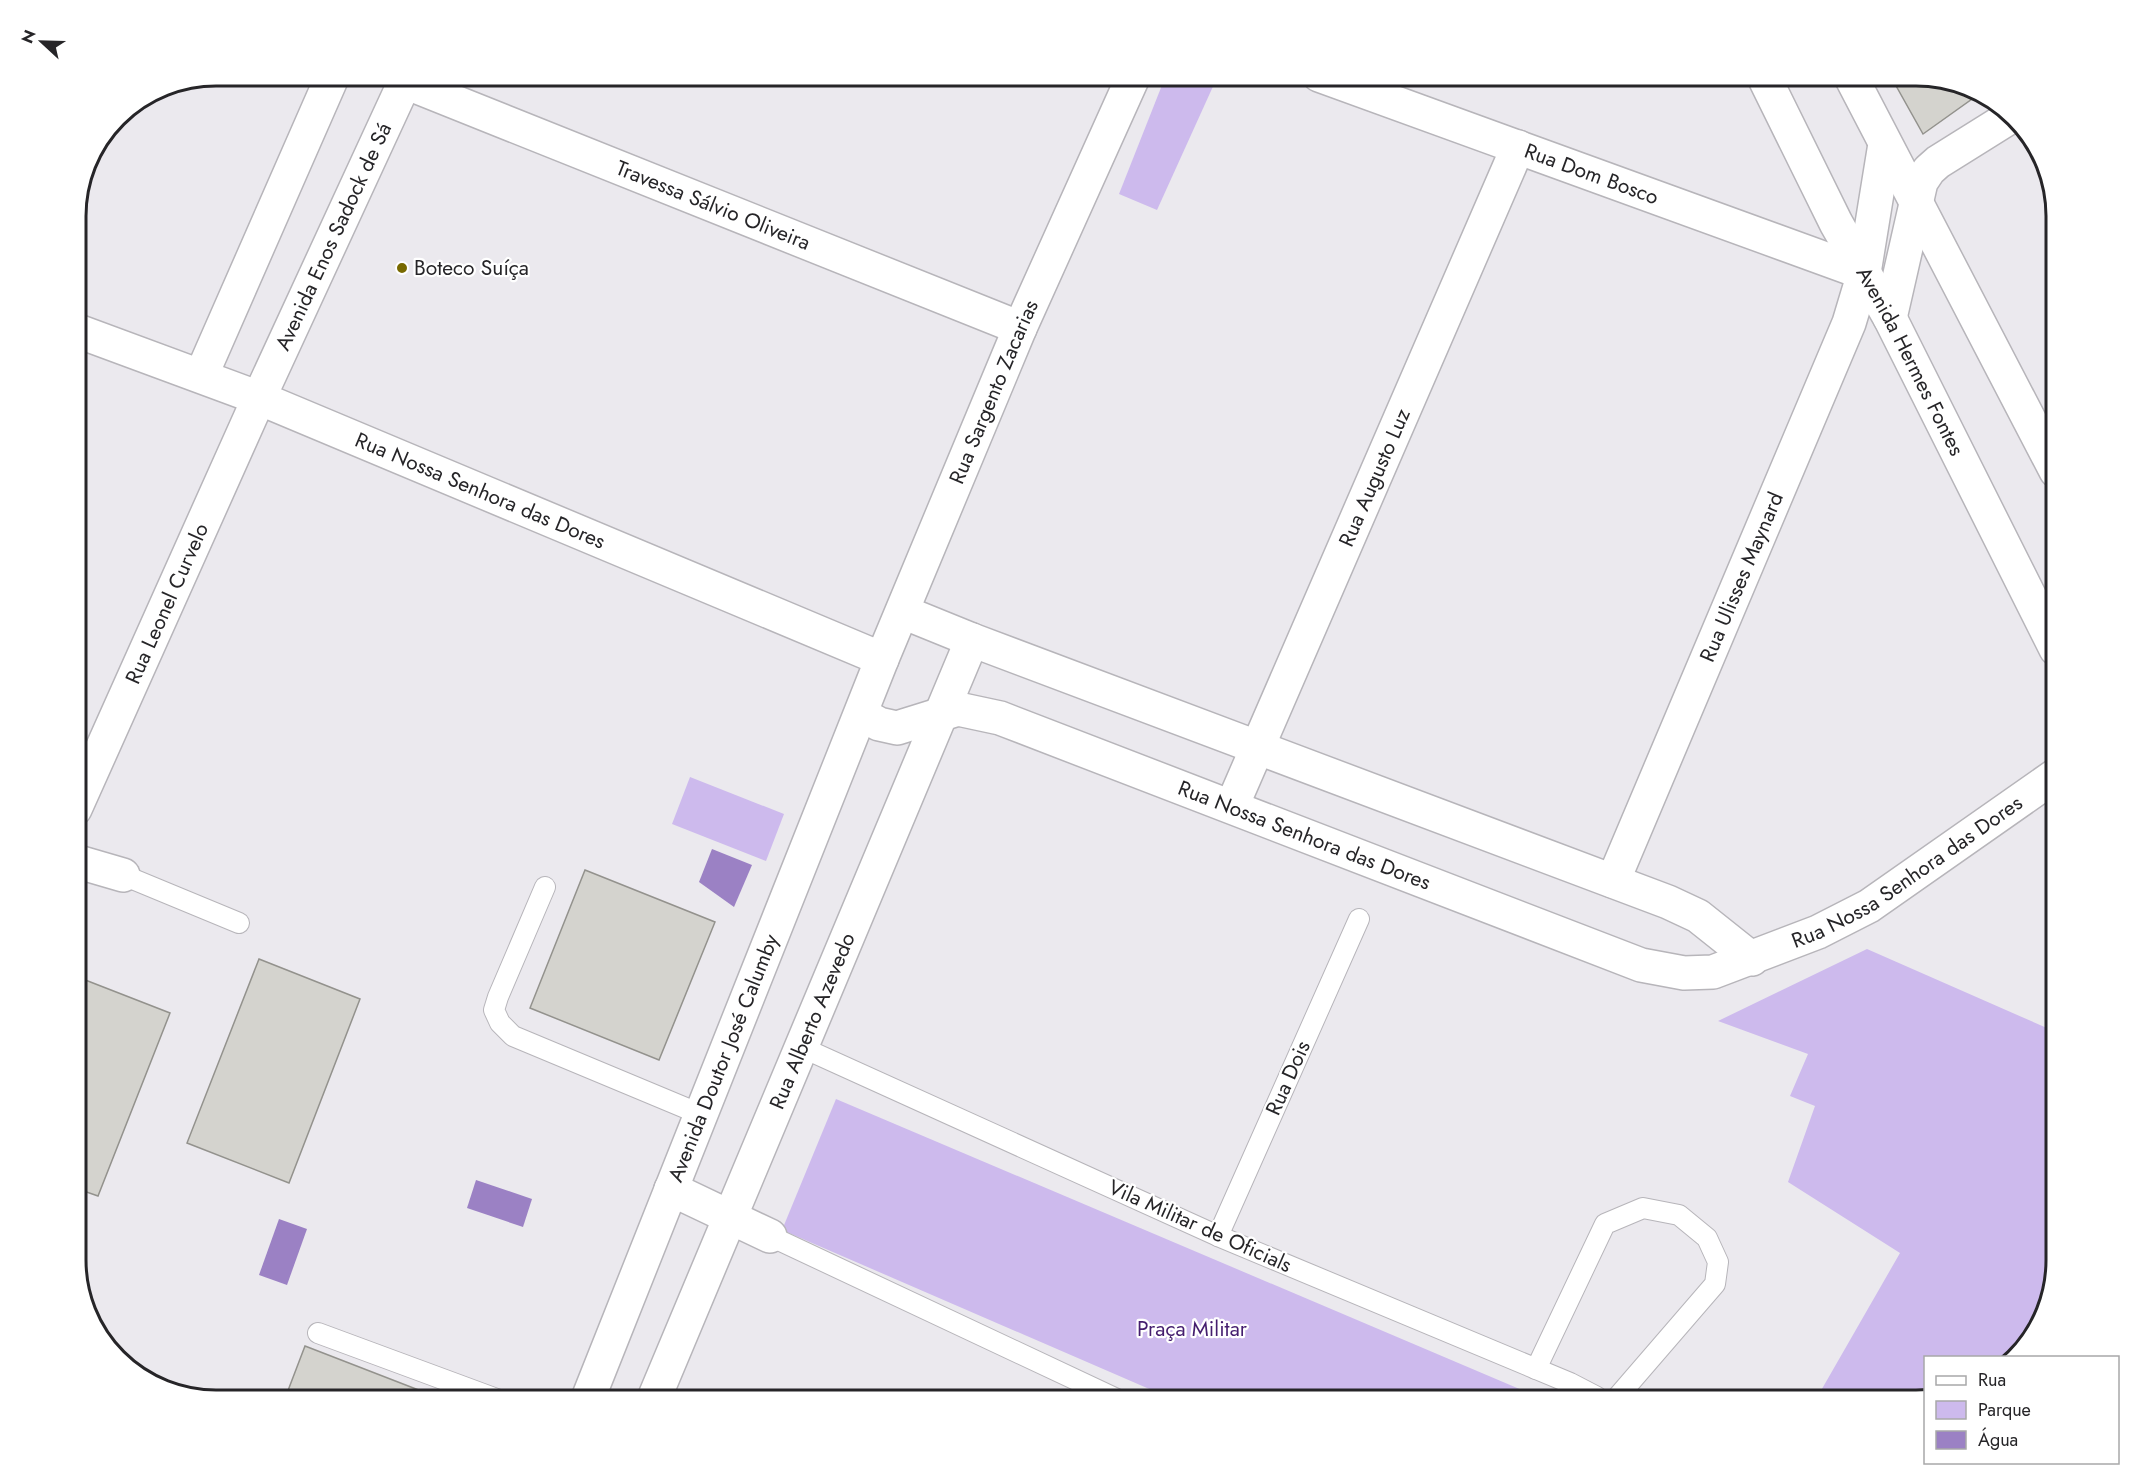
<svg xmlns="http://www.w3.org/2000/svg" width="2131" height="1476" font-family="Jost,sans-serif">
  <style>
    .green { fill: #cdbaed }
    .water { fill: #9b81c4 }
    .building { fill: #d4d3ce; stroke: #93928d; stroke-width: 1.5 }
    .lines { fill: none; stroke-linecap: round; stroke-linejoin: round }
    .service-casing { stroke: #b7b5ba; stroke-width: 22 }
    .minor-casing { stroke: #b7b5ba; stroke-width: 36 }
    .secondary-casing { stroke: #b7b5ba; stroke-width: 36 }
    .service { stroke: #fff; stroke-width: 20 }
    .minor { stroke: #fff; stroke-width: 33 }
    .secondary { stroke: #fff; stroke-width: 33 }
    .poi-dot { fill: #786900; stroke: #fff; stroke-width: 2 }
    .labels { text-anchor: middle; stroke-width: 4.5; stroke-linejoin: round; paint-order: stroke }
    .street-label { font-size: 21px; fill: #262528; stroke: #fff }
    .poi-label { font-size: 21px; fill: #262528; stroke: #fff; text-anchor: start }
    .park-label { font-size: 21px; fill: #441d6e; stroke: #fff }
    .rim { fill: none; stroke: #262528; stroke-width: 3 }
  </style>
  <rect width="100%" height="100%" fill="#ebe9ee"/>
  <g class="green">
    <polygon points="1166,75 1196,75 1215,82 1157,210 1119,194"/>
    <polygon points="690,777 784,814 766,861 672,824"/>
    <polygon points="1867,949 2056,1032 2056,1260 2032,1339 2012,1357 1926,1358 1925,1398 1915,1401 1815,1401 1900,1253 1788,1182 1815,1106 1790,1096 1808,1054 1718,1021"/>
    <polygon points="836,1099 1548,1401 1177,1401 782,1230"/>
  </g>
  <g class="water">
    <polygon points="712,849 752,865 734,907 699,882"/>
    <polygon points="476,1180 532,1199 523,1227 467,1208"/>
    <polygon points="279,1219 307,1229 287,1285 259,1275"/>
  </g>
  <g class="building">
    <polygon points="1890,75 1915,75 1979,94 1923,134"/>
    <polygon points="585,870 715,922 659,1060 530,1008"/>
    <polygon points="259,959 360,999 289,1183 187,1143"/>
    <polygon points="75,976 170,1013 98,1196 75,1188"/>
    <polygon points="305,1346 447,1401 284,1401"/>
  </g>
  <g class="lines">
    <defs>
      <g id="service">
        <polyline points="123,875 239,923"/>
        <polyline points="545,887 498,997 494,1010 500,1023 513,1036 700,1114"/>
        <polyline points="801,1047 1218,1236 1570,1383 1597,1397 1599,1401"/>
        <polyline points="770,1236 1121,1401"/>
        <polyline points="1218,1236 1359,919"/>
        <polyline points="318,1333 502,1401"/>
        <polyline points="1536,1369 1605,1224 1643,1208 1679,1215 1707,1238 1718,1262 1715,1284 1614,1401"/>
      </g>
      <g id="minor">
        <path id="s1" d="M1319,75L1864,273"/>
        <path id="s2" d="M405,82L1020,328"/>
        <polyline points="1890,318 1921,182 1929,170 1938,162 2010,117"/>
        <path id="s3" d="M75,330L259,398L882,659"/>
        <polyline points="201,376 333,75"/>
        <polyline points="903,612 972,640 1668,902 1698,916 1752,959"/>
        <path id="s4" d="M861,714L879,724L897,728L958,709L1000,718L1641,965L1684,973L1713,972L1818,932L1869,906L2056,775"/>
        <path id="s5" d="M1232,806L1518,147"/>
        <path id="s6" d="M75,809L259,398L408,75"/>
        <polyline points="75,861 123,875"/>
        <path id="s7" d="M1613,881L1849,323L1864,273L1885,144"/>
        <polyline points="671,1189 770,1236"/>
        <path id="s8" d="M587,1401L882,659L1020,328L1134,75"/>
        <path id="s9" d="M653,1401L972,640"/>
      </g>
      <g id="secondary">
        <path id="s10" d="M1763,75L1836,223L1890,318L2056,649"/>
        <polyline points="1850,75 2056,471"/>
      </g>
    </defs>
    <use href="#service" class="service-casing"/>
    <use href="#minor" class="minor-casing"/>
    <use href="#secondary" class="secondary-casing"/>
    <use href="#service" class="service"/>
    <use href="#minor" class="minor"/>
    <use href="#secondary" class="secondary"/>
  </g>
  <circle class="poi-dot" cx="402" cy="268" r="6"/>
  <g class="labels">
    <g class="street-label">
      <text dy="7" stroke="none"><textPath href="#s1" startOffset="290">Rua Dom Bosco</textPath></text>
      <text dy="7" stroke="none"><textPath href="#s2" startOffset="332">Travessa Sálvio Oliveira</textPath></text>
      <text dy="7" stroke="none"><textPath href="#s6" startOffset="628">Avenida Enos Sadock de Sá</textPath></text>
      <text dy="7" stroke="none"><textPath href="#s10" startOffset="322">Avenida Hermes Fontes</textPath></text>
      <text dy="7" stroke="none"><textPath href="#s8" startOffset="1088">Rua Sargento Zacarias</textPath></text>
      <text dy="7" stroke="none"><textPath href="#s5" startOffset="358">Rua Augusto Luz</textPath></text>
      <text dy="7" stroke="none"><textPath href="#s3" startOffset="436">Rua Nossa Senhora das Dores</textPath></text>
      <text dy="7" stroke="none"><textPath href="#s7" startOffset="330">Rua Ulisses Maynard</textPath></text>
      <text dy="7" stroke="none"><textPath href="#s6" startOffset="225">Rua Leonel Curvelo</textPath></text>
      <text dy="7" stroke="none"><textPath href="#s4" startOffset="472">Rua Nossa Senhora das Dores</textPath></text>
      <text dy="7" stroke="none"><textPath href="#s4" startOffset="1125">Rua Nossa Senhora das Dores</textPath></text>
      <text dy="7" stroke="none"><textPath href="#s9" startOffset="412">Rua Alberto Azevedo</textPath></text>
      <text dy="7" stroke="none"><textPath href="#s8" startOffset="369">Avenida Doutor José Calumby</textPath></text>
      <text transform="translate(1288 1078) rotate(-66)" y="7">Rua Dois</text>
      <text transform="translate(1200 1226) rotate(24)" y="7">Vila Militar de Oficials</text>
    </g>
    <g class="poi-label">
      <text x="414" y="275">Boteco Suíça</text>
    </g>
    <g class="park-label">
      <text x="1192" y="1336">Praça Militar</text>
    </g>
  </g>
  <path d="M0 0H2131V1476H0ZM216 86H1916A130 130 0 0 1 2046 216V1260A130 130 0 0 1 1916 1390H216A130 130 0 0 1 86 1260V216A130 130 0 0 1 216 86Z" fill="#fff" fill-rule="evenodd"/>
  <path class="rim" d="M216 86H1916A130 130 0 0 1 2046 216V1260A130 130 0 0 1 1916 1390H216A130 130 0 0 1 86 1260V216A130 130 0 0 1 216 86Z"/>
  <rect x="1924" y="1356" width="195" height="108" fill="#ffffff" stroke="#a8a8a9" stroke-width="1.5"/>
  <rect x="1936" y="1376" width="30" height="9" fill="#ffffff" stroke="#a8a8a9" stroke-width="1.5"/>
  <text x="1978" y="1386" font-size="18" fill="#262528">Rua</text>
  <rect x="1936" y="1401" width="30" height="18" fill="#cdbaed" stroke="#a8a8a9" stroke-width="1.5"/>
  <text x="1978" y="1416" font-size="18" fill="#262528">Parque</text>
  <rect x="1936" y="1431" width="30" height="18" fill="#9b81c4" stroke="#a8a8a9" stroke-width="1.5"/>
  <text x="1978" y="1446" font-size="18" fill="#262528">Água</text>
  <g transform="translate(42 42) rotate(292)" stroke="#ffffff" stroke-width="4.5" paint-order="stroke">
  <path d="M0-4.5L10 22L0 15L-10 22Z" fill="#262528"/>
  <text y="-9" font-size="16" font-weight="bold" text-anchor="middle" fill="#262528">N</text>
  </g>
</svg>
